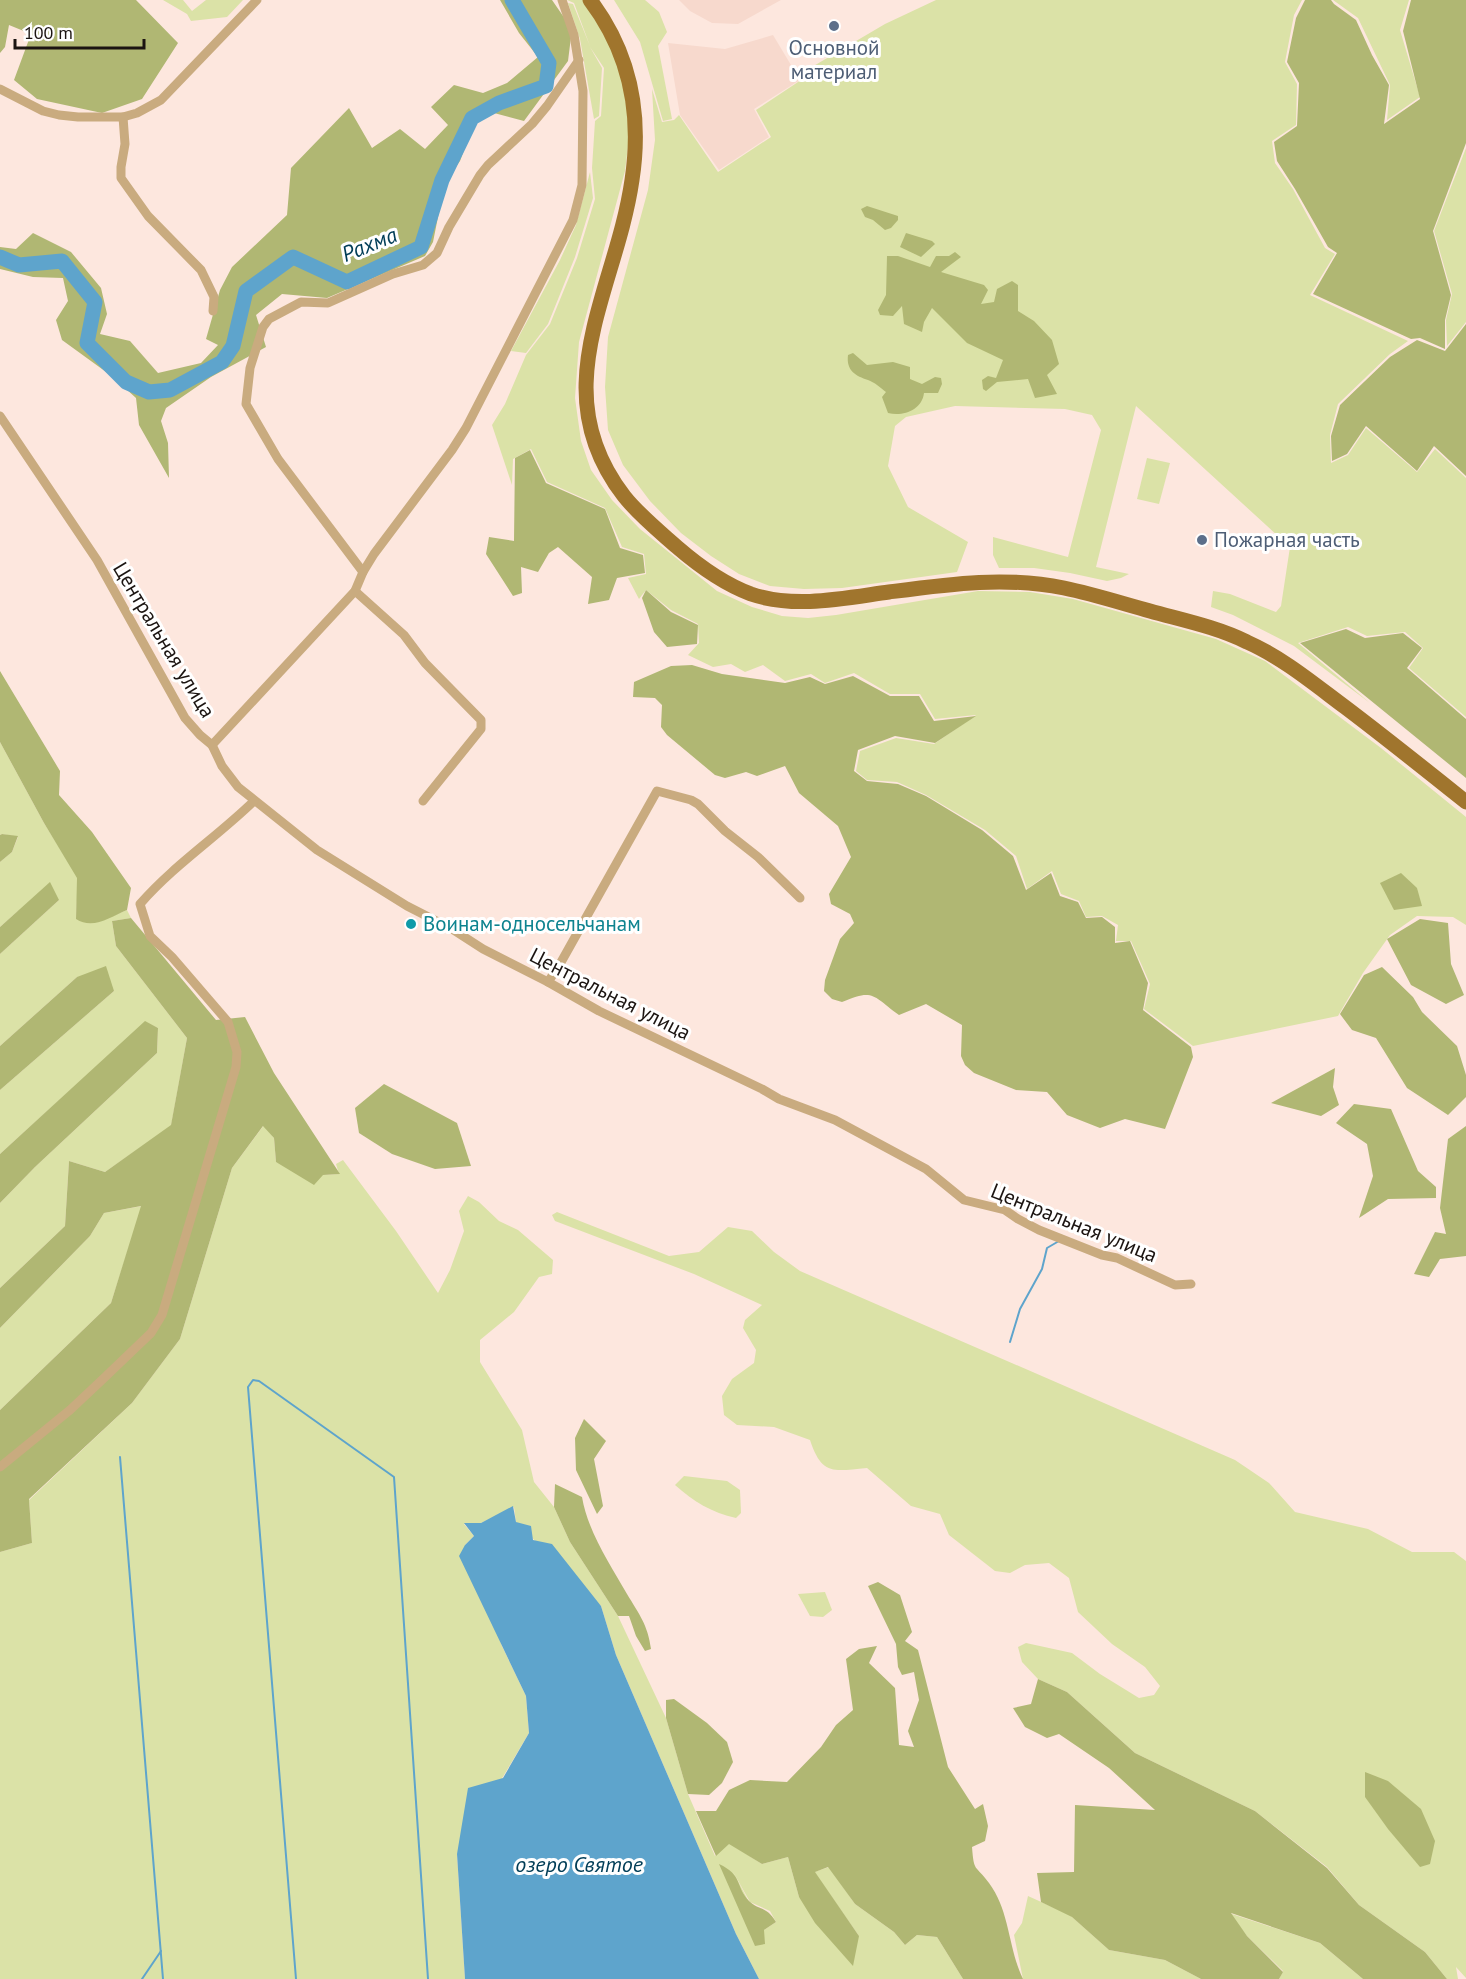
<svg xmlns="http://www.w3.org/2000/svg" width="1466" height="1979" font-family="'PT Sans',sans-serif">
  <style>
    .built { fill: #f7d9cd }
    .green { fill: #dbe2a7; fill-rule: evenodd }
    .forest { fill: #b0b773 }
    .water { fill: #5ea4cc }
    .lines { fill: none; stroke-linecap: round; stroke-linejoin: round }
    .stream { stroke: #5ea4cc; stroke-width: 2 }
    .river { stroke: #5ea4cc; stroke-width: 15 }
    .street { stroke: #c9ab7f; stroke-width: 9 }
    .primary { stroke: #a0752d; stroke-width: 15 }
    .service-dot { fill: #5c6f8a; stroke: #fff; stroke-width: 2 }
    .culture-dot { fill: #0f9aa8; stroke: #fff; stroke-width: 2 }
    .labels { text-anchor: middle; stroke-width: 6; stroke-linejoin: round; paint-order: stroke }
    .service-label { font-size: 21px; fill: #4e5e75; stroke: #fff }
    .street-label { font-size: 21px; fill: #1b1411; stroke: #fff }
    .culture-label { font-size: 21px; fill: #0d838f; stroke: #fff; text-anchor: start }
    .water-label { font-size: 22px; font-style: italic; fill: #003d57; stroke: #fff }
  </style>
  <rect width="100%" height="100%" fill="#fde7de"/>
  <g class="built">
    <polygon points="679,0 781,0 738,24 712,23 690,11"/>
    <polygon points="773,35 800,80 754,109 769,137 719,170 680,115 668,43 725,49"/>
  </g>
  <g class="green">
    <polygon points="163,0 183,0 192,11 206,0 243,0 227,17 191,21 187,14"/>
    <polygon points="567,0 584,0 620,62 630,130 625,171 579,342 575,398 581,441 591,470 612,500 640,529 717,591 752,607 782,616 808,618 836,615 978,591 1030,592 1073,599 1216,639 1265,661 1381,748 1466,817 1466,925 1453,917 1417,916 1390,935 1363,973 1338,1016 1193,1046 1144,1009 1150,984 1131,941 1116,941 1118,925 1102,916 1086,917 1079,901 1061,894 1052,871 1027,889 1016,856 985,830 926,795 897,782 867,780 856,771 860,751 896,738 934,744 976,715 935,719 920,694 890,694 854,673 825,683 811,674 785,681 763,665 745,672 731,664 713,667 688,655 699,643 698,624 671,610 646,590 639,599 628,578 646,574 644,554 622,547 605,508 547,482 531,449 513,459 512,485 492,425 505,404 526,355 550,324 577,258 595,199 592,168 595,121 601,116 604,68 590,47 602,68 599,116 594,119 580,39 568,3 573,4 590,46 574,3"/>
    <polygon points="614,0 645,0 659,12 667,32 658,46 672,119 663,121 640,42"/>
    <polygon points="936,0 1302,0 1294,15 1285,62 1297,84 1296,125 1272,141 1275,163 1293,189 1325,248 1335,254 1310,295 1408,341 1390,354 1338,404 1330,435 1331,463 1348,455 1366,428 1417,472 1435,449 1466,478 1466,717 1409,668 1423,648 1405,632 1367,636 1348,627 1298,643 1370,703 1294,646 1233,615 1211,607 1213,591 1230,594 1276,612 1281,606 1290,547 1136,406 1096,567 1129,574 1121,578 1107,581 1070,573 1034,568 999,568 993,555 993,537 1068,557 1101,430 1092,415 1065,409 955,406 906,417 895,426 888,466 908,507 968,542 957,572 842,588 804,589 770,586 739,574 711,556 681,533 650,501 623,465 608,430 605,387 608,337 648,190 655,140 652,89 662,122 674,120 679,115 718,172 771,137 756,110 801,80 800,74 885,24"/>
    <polygon points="1333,0 1409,0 1400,30 1420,97 1387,120 1390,85 1358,18"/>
    <polygon points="1466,148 1466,322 1447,346 1446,320 1452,294 1434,231"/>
    <polygon points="590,172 593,198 575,257 548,324 526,353 511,351 560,260 576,225"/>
    <polygon points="1147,458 1170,463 1159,504 1137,499"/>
    <polygon points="0,742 44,823 78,878 76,919 98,922 127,910 131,918 112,921 116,946 187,1038 171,1126 105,1172 69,1161 65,1226 0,1288 0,1203 35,1167 157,1053 158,1028 145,1022 0,1154 0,1090 114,991 77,977 0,1046 0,954 59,900 18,911 0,927 0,862 12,852 18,837 2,834 0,835"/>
    <path d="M264,1125L274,1138L276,1162L323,1175L339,1174L336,1164L343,1160L396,1231L438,1293L450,1270L464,1231L459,1211L468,1196L479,1202L499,1221L518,1230L553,1260L552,1274L539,1277L514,1312L480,1340V1362L522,1430L534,1482L554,1507L570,1542L618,1616L666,1718L688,1794L715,1856L729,1843L762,1864L788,1857L799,1897L859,1936L814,1872L829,1867L855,1904L894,1932L905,1945L917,1935L937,1937L963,1979H759L736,1934L616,1655L601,1606L516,1522L514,1507L481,1523L464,1524L474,1536L465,1545L502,1646L526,1696L529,1733L457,1854L465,1979H0V1552L32,1543L29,1500L132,1403L180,1339L232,1168ZM732,1870L750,1902L770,1911L776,1922L764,1930Z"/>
    <polygon points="142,1206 111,1303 0,1410 0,1328 90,1236 104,1213"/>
    <path d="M557,1212L669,1256L699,1252L728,1227L752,1231L774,1252L800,1271L1235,1460L1269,1483L1295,1512L1368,1529L1412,1552H1454L1466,1561V1978L1456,1967L1458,1979H1447L1425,1952L1359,1905L1327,1867L1255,1811L1135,1753L1067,1692L1038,1679L1022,1662L1018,1647L1026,1643L1072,1653L1100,1674L1139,1698L1154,1695L1160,1686L1145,1667L1112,1644L1078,1612L1069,1578L1049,1563L1025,1565L1010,1573L995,1571L949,1535L940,1514L911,1506L867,1468C833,1471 822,1476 810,1440L774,1427L737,1425L724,1415L722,1396L732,1379L754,1363L756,1350L743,1328L745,1320L762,1305L694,1274L555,1221L552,1215Z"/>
    <path d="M684,1476L727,1481L740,1490L741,1513L736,1518C712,1513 693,1501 675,1485Z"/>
    <polygon points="825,1592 832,1610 823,1617 810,1616 798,1594"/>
    <polygon points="1028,1896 1070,1915 1109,1950 1165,1960 1201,1979 1023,1979 1014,1935 1022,1923"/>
    <polygon points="1229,1913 1320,1943 1363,1979 1279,1979 1283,1971 1247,1936"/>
  </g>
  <g class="forest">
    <polygon points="0,0 136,0 178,43 142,99 102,113 37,99 14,80 31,34 9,25 5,47 0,53"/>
    <polygon points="500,0 552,0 572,29 568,61 524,121 479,109 460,161 445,182 433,242 425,256 327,298 282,294 256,315 266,347 211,377 166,408 161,421 168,443 169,478 139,425 136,398 113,377 62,340 56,320 68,301 63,278 33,277 0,269 0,247 16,249 33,233 71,252 101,288 107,314 100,334 130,341 158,373 201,363 218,345 206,339 220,290 232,267 287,215 291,168 349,108 372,148 400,129 425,149 448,125 431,107 454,85 483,93 507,83 538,57 519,33"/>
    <polygon points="1305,0 1331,0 1334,4 1356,20 1372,55 1389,85 1384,124 1420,99 1403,31 1411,0 1466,0 1466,143 1433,231 1451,295 1445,320 1445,349 1420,338 1411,339 1313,294 1337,253 1328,247 1295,189 1277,161 1274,142 1297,126 1299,83 1287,62 1296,18"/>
    <polygon points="867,206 898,216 898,220 891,228 885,230 873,220 865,217 861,209"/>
    <polygon points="906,233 932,241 935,244 921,257 900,247"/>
    <polygon points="955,252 961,257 941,272 984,285 988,290 981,304 994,302 997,289 1012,281 1018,285 1018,311 1034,321 1052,340 1059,364 1047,375 1057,394 1035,398 1028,379 997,382 986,391 983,389 982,380 988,376 996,378 1003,360 967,343 932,308 924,322 922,332 904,324 902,306 893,316 880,315 878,310 886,295 887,256 898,256 930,267 936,256 949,256"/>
    <polygon points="1466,324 1466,476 1434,446 1417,471 1366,426 1347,454 1332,461 1331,436 1340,405 1390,357 1417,340 1445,351"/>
    <path d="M853,353L867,365L893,362L910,367V379L922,384L935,377L941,378L942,384L938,393H924C922,410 903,417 888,413L882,397L886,392C881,388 874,382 868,380C856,376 846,371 848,355Z"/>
    <polygon points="530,450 546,483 605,509 620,548 643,555 645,573 617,578 609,600 588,604 592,577 558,547 549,553 538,572 521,567 522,593 513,596 486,554 489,537 514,541 515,458"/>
    <polygon points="646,590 671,612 698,625 697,644 667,647 654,632 642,598"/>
    <polygon points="1346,629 1365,638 1403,633 1422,648 1407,668 1466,719 1466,778 1300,643"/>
    <path d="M692,665L722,674L785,683L810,677L825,684L853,676L890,696H919L934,721L976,716L935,743L895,736L858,750L854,771L867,781L898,784L926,796L982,830L1013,856L1026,890L1051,873L1060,896L1078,902L1086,918L1102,917L1115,927V943L1130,941L1148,983L1143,1010L1191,1047L1193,1057L1165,1129L1125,1119L1100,1128L1067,1115L1047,1092L1016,1090L974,1073L965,1065L961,1056L962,1025L926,1004L899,1015C873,996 874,988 842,1002L832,999L824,991L825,980L840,939L854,923L850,914L831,904L829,894L851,857L838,826L799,793L785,766L757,776L746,772L725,778L715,775L667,735L661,727L662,705L655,698L633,697L634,682L671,666Z"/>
    <path d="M0,671L60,771L59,795L92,832L131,888L127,910C110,917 93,930 76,919L77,878L44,823L0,742Z"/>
    <polygon points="2,834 18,836 12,852 0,862 0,835"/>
    <polygon points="1401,873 1417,888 1422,906 1394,910 1380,883"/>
    <polygon points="50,882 59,900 0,954 0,927"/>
    <polygon points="131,918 216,1020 245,1017 274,1073 340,1174 323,1175 314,1185 276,1162 274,1138 263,1126 232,1168 180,1339 132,1403 29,1499 32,1543 0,1552 0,1410 111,1303 141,1206 104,1213 90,1236 0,1328 0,1288 65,1226 69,1161 105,1172 171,1125 187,1038 116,946 112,921"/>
    <polygon points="1420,919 1448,923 1451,964 1464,995 1446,1004 1411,985 1387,939"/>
    <polygon points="106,966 114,991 0,1090 0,1046 77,977"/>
    <polygon points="1382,967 1413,997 1422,1012 1457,1046 1466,1075 1466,1097 1448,1115 1407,1088 1376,1038 1352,1030 1340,1014 1364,975"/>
    <polygon points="145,1021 158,1028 157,1053 35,1167 0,1203 0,1154"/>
    <polygon points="1335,1068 1333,1087 1339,1105 1321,1116 1271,1103"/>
    <polygon points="384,1084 457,1123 471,1166 435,1169 392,1154 359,1133 355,1108"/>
    <polygon points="1354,1104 1391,1109 1418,1171 1436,1187 1436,1198 1388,1199 1359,1218 1373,1176 1367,1144 1336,1123"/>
    <polygon points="1466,1126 1466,1256 1440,1259 1429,1277 1414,1274 1435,1232 1446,1234 1440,1208 1448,1139"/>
    <polygon points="584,1419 606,1441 594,1459 603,1506 597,1514 576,1470 575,1438"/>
    <path d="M555,1484L582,1497C588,1532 610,1564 627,1594C639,1614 648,1625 651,1649L645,1651L636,1636L629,1616H618L570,1542L554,1507Z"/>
    <path d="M878,1582L900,1595L912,1632L905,1641L918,1650L948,1767L975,1809L983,1804L988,1826L985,1841L972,1847C974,1873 975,1864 989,1883C1010,1911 1008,1948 1023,1979H963L937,1937L917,1935L905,1945L894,1932L855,1904L828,1867L815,1872L859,1936L853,1966L815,1923L799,1897L788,1857L762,1864L729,1844L716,1856L696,1811H716L729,1790L750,1780L787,1782L821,1747L836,1725L853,1710L846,1659L859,1649L877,1646L869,1663L895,1688L899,1745L914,1747L908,1731L919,1700L914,1672L902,1675L898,1667L896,1644L868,1586Z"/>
    <polygon points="1038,1679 1067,1692 1135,1753 1255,1811 1327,1868 1359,1905 1425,1952 1447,1979 1363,1979 1320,1943 1231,1913 1247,1936 1283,1972 1279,1979 1201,1979 1165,1960 1109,1950 1072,1917 1041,1902 1037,1873 1074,1872 1075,1805 1155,1810 1109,1768 1059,1734 1047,1738 1025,1727 1013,1708 1031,1704"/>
    <polygon points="674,1699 707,1723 727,1742 733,1762 722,1783 709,1795 688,1794 666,1718 666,1700"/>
    <polygon points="1365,1772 1388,1781 1421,1809 1435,1841 1430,1864 1420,1867 1388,1829 1365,1797"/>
    <path d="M719,1864C743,1875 735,1886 749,1901C759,1911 766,1905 776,1922L764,1930L765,1944L755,1946Z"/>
  </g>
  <polygon class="water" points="513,1506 516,1522 531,1526 533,1540 552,1544 601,1606 616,1655 736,1934 759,1979 465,1979 457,1854 468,1788 503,1778 529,1733 526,1696 459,1556 465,1545 474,1536 464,1523 481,1523"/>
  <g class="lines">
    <g class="stream">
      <polyline points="1010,1342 1020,1309 1042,1269 1047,1248 1059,1241"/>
      <polyline points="120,1457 163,1979"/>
      <polyline points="142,1979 161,1951"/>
      <polyline points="296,1979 248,1387 253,1380 259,1381 394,1477 428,1979"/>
    </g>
    <polyline class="river" points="0,257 19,265 62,261 95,302 87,343 126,382 149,392 170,390 222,362 233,346 246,291 293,257 347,282 421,247 442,180 472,118 499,103 546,86 549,63 512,0"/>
    <g class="street">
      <polyline points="0,89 43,111 59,115 78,117 123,117 137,113 161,100 257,0"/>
      <polyline points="123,117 125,144 121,167 121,178 148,216 201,270 214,297 213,311"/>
      <polyline points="0,416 97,560 185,718 200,735 212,745 222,766 238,787 317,850 407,906 452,929 483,949 548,982 599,1011 762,1089 779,1099 835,1120 926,1169 964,1200 1005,1210 1018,1219 1039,1230 1102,1255 1117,1258 1175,1285 1191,1284"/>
      <polyline points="363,572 278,459 246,404 250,368 263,327 269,319 301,302 328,303 393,274 423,265 437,253 449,227 480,175 488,165 532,124 547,106 579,60"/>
      <polyline points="355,591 404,635 425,663 481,720 481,729 423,801"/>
      <polyline points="212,745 355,591 363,572 374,554 452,450 466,428 573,220 582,185 583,91 574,35 562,0"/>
      <polyline points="548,982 560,964 657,791 691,800 698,804 725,831 758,857 800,898"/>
      <path d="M0,1467L70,1410L103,1379L151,1333L162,1315L236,1067L237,1052L228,1022L172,957L150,936L140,904C174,865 217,837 254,801"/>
    </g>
    <path class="primary" d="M590,0C631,54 642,114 632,180C616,291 542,390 624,496C639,515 659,531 677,547C699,566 724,584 751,594C795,609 845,598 889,592C949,584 1005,576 1064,588C1093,594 1121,603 1150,611C1182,620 1217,627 1247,642C1283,658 1314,684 1345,707C1386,738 1426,770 1466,802"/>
  </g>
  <g class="service-dot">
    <circle cx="834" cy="26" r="6"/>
    <circle cx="1202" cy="540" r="6"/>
  </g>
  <circle class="culture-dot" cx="411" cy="924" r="6"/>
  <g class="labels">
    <g class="service-label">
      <text x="834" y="55">Основной<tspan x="834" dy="24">материал</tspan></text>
      <text x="1214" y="547" text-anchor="start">Пожарная часть</text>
    </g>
    <g class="street-label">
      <text transform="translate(164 640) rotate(59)" y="7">Центральная улица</text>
      <text transform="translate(610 994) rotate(27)" y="7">Центральная улица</text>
      <text transform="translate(1074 1223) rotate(22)" y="7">Центральная улица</text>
    </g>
    <g class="culture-label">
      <text x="423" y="931">Воинам-односельчанам</text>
    </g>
    <g class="water-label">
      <text transform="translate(369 244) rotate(-22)" y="8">Рахма</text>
      <text x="579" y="1872">озеро Святое</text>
    </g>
  </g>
  <path d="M15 39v9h129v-9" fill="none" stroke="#1b1411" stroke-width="3"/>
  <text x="24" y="39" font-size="18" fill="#1b1411" stroke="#ffffff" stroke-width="4.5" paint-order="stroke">100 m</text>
</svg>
